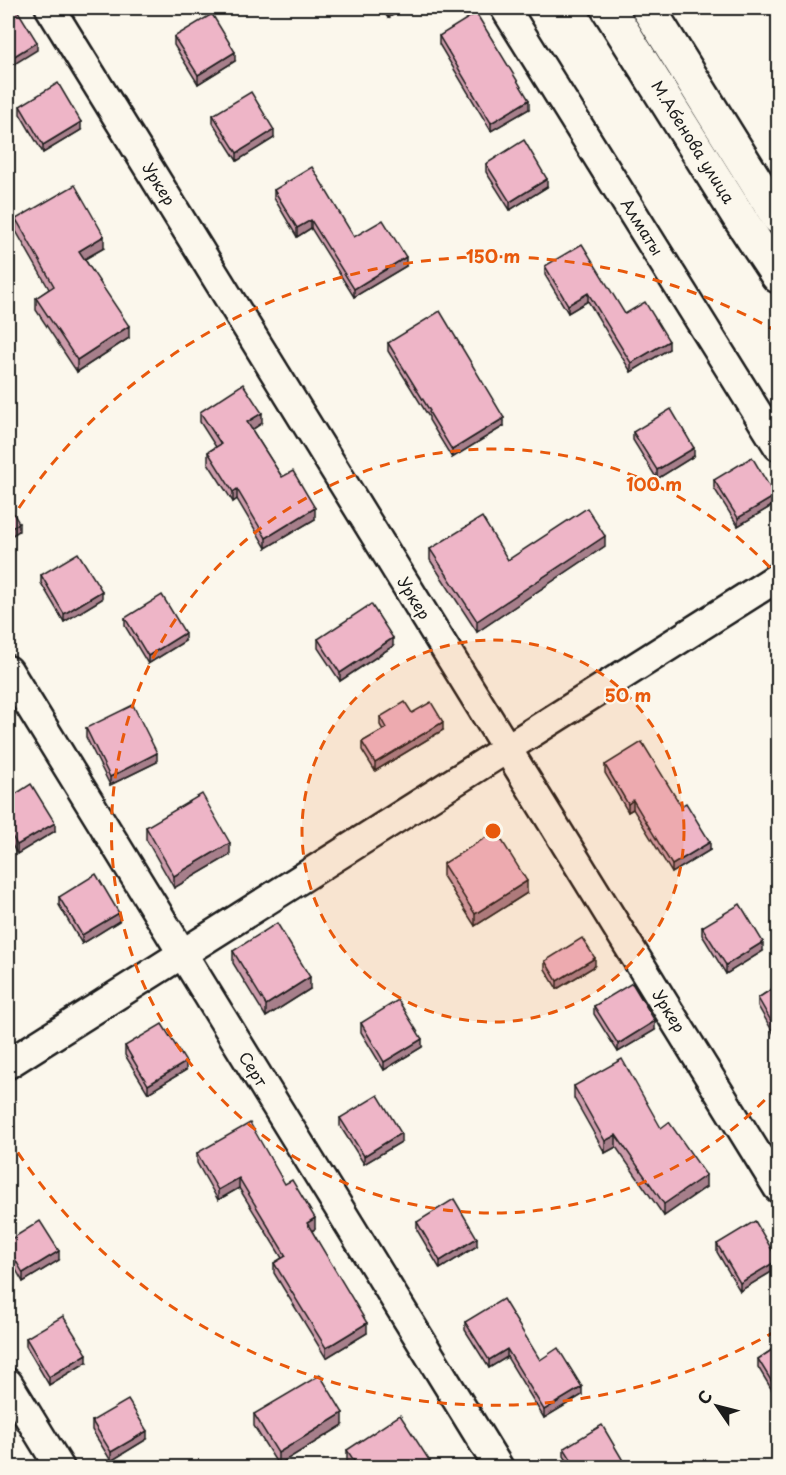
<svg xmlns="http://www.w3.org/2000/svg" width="786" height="1475" font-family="'Playpen Sans',sans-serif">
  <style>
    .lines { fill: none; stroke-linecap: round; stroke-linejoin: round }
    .minor-casing { stroke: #1c1c1c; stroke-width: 33 }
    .secondary-casing { stroke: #1c1c1c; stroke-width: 38 }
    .minor { stroke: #fbf7ec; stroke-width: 28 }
    .secondary { stroke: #fbf7ec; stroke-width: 33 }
    .wall { fill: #cd9cab; stroke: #1c1c1c; stroke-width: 1.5 }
    .shaded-wall { fill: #a77f8b; stroke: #1c1c1c; stroke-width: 1.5 }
    .building { fill: #eeb5c7; stroke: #1c1c1c; stroke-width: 1.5 }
    .ring { fill: none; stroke: #e8590c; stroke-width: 3; stroke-dasharray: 10 8 }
    .labels { text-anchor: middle; stroke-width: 4.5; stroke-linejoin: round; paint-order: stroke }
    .street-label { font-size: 16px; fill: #1c1c1c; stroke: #fbf7ec }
    .centre { fill: #e8590c; stroke: #fbf7ec; stroke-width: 3 }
    .ring-label { font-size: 18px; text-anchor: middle; font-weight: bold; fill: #e8590c; stroke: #fbf7ec; stroke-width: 4.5; stroke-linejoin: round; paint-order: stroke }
  </style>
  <rect width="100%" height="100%" fill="#fbf7ec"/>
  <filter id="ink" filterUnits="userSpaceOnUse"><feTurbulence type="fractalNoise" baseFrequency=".0167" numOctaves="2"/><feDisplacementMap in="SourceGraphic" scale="12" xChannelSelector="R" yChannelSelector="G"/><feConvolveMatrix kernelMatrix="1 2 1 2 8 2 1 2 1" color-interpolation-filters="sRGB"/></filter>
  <g filter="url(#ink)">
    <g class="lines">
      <defs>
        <g id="minor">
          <polyline points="50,8 778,1188"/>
          <polyline points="505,8 778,446"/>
          <polyline points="8,670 499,1468"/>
          <polyline points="8,1064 778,577"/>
          <polyline points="8,1383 60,1468"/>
        </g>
        <g id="secondary">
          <polyline points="608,8 741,220 778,276"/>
          <polyline points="648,8 778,217"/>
        </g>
      </defs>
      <use href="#minor" class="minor-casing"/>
      <use href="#secondary" class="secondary-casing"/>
      <use href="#minor" class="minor"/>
      <use href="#secondary" class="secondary"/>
    </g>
    <g class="wall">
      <polygon points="381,8 405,8 388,18"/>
      <polygon points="439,36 529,109 491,131 439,44"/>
      <polygon points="174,37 235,61 198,84 174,45"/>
      <polygon points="20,106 81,130 43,153 20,114"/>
      <polygon points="213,115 274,138 237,161 213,123"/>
      <polygon points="486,164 547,187 510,210 486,172"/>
      <polygon points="274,190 354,237 406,266 354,297 311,228 297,237 274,198"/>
      <polygon points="16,219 104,248 85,259 129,338 77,372 36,310 36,298 49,289 16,231"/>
      <polygon points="545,266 625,314 669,349 631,372 588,301 568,313 545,275"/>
      <polygon points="388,343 504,426 452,458 429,420 429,417 388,351"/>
      <polygon points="200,412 262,423 252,430 282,477 315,519 266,548 237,499 233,502 208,463 208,452 216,447 200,422"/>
      <polygon points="633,432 694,456 657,479 633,440"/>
      <polygon points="714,480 775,504 738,526 714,488"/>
      <polygon points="605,546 477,632 430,560 430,549 508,560"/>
      <polygon points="41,575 102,599 64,622 41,583"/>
      <polygon points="125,618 185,641 148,664 125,626"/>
      <polygon points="318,639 393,646 340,681 318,648"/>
      <polygon points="412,713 443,730 375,771 362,750 362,742 383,730 380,725 380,717"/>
      <polygon points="86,728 157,762 110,785 86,737"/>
      <polygon points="605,765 681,806 710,850 672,873 633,809 628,812 605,773"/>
      <polygon points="8,799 55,831 17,854 8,838"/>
      <polygon points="146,827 230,855 174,888 146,839"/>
      <polygon points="443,864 527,893 475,926 443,876"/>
      <polygon points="59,897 119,921 82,944 59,905"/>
      <polygon points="702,927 763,951 726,974 702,935"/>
      <polygon points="233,951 310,989 266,1017 233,963"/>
      <polygon points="545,961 595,966 557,989 545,969"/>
      <polygon points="778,985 778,1041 758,1006 758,998"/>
      <polygon points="594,1006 655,1030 618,1052 594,1014"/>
      <polygon points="361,1023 422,1047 384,1070 361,1032"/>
      <polygon points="125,1046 186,1070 148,1093 125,1055"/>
      <polygon points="574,1086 661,1128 706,1187 664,1216 616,1147 605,1153 574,1098"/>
      <polygon points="340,1118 401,1142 364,1164 340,1126"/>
      <polygon points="197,1153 285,1184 315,1229 312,1231 367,1333 326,1358 274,1273 274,1263 282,1258 239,1188 218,1200 197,1163"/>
      <polygon points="417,1222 477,1246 440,1269 417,1230"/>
      <polygon points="8,1241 59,1260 23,1282 8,1256"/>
      <polygon points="717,1244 778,1268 740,1291 717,1252"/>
      <polygon points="465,1322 540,1360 582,1395 544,1418 507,1357 489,1368 465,1330"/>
      <polygon points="26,1338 87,1362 49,1385 26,1346"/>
      <polygon points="778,1346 778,1400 758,1367 758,1359"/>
      <polygon points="254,1414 343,1425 278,1465 254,1426"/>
      <polygon points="92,1421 147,1439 111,1461 92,1430"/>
      <polygon points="564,1448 625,1467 571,1467 564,1456"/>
      <polygon points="347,1450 431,1467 351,1467 347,1462"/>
    </g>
    <g class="shaded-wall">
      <polygon points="392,8 405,8 388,18 388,10"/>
      <polygon points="37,42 37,50 8,68 8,60"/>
      <polygon points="235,52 235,61 198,84 198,75"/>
      <polygon points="529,100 529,109 491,131 491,123"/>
      <polygon points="81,122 81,130 43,153 43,145"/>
      <polygon points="274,130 274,138 237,161 237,153"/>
      <polygon points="547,179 547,187 510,210 510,202"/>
      <polygon points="311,220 311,228 297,237 297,228"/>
      <polygon points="104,236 104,248 79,262 79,251"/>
      <polygon points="406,257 406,266 354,297 354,289"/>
      <polygon points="588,293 588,301 568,313 568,305"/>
      <polygon points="129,326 129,338 77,372 77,360"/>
      <polygon points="669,341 669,349 631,372 631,363"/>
      <polygon points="262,413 262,423 247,433 247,422"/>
      <polygon points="504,418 504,426 452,458 452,450"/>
      <polygon points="694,448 694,456 657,479 657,470"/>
      <polygon points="237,489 237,499 233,502 233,492"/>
      <polygon points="775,496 775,504 738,526 738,518"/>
      <polygon points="315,508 315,519 266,548 266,538"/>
      <polygon points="19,523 19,531 8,538 8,530"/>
      <polygon points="605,536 605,546 477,632 477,621"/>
      <polygon points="102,591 102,599 64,622 64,614"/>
      <polygon points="185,633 185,641 148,664 148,656"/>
      <polygon points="393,638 393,646 340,681 340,673"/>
      <polygon points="443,722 443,730 375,771 375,763"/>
      <polygon points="157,753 157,762 110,785 110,777"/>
      <polygon points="633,800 633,809 628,812 628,804"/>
      <polygon points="55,823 55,831 17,854 17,845"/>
      <polygon points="710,842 710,850 672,873 672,865"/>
      <polygon points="230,843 230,855 174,888 174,876"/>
      <polygon points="527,881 527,893 475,926 475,914"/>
      <polygon points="119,913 119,921 82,944 82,935"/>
      <polygon points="763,942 763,951 726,974 726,965"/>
      <polygon points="595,958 595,966 557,989 557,981"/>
      <polygon points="310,977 310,989 266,1017 266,1005"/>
      <polygon points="655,1021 655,1030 618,1052 618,1044"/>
      <polygon points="422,1039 422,1047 384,1070 384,1062"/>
      <polygon points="186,1062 186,1070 148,1093 148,1085"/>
      <polygon points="401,1133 401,1142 364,1164 364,1156"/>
      <polygon points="616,1135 616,1147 605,1153 605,1141"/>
      <polygon points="706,1175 706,1187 664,1216 664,1204"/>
      <polygon points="239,1178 239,1188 218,1200 218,1190"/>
      <polygon points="315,1218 315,1229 307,1233 307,1223"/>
      <polygon points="477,1238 477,1246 440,1269 440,1261"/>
      <polygon points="59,1251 59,1260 23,1282 23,1273"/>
      <polygon points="778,1260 778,1268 740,1291 740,1283"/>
      <polygon points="367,1323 367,1333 326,1358 326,1348"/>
      <polygon points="507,1349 507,1357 489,1368 489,1360"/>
      <polygon points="87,1354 87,1362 49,1385 49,1377"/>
      <polygon points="582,1387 582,1395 544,1418 544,1410"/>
      <polygon points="343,1413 343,1425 278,1465 278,1453"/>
      <polygon points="147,1431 147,1439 111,1461 111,1452"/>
      <polygon points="431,1463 431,1467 424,1467"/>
    </g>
    <g class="building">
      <polygon points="8,8 16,8 37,42 8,60"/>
      <polygon points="476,13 529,100 491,123 439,36"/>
      <polygon points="212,14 235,52 198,75 174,37"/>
      <polygon points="58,83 81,122 43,145 20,106"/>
      <polygon points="251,92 274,130 237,153 213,115"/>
      <polygon points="524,140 547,179 510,202 486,164"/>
      <polygon points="312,167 354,237 383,220 406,257 354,289 311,220 297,228 274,190"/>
      <polygon points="75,185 104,236 79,251 129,326 77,360 36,298 54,286 16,219"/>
      <polygon points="582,244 625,314 645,302 669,341 631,363 588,293 568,305 545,266"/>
      <polygon points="440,311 504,418 452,450 429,412 430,411 388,343"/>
      <polygon points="243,384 262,413 247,422 282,477 293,471 315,508 266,538 237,489 233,492 208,452 221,444 200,412"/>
      <polygon points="671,409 694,448 657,470 633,432"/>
      <polygon points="752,457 775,496 738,518 714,480"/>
      <polygon points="8,504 19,523 8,530"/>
      <polygon points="587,508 605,536 477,621 430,549 482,517 508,560"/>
      <polygon points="78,553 102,591 64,614 41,575"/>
      <polygon points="162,595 185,633 148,656 125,618"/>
      <polygon points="371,604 393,638 340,673 318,639"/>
      <polygon points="405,702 412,713 431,702 443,722 375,763 362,742 386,728 380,717"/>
      <polygon points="133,705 157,753 110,777 86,728"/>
      <polygon points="642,742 681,806 686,803 710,842 672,865 633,800 628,804 605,765"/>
      <polygon points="31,784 55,823 17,845 8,829 8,799"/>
      <polygon points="202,794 230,843 174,876 146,827"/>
      <polygon points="496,831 527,881 475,914 443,864"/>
      <polygon points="96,874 119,913 82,935 59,897"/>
      <polygon points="740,904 763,942 726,965 702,927"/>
      <polygon points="277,923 310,977 266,1005 233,951"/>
      <polygon points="582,938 595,958 557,981 545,961"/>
      <polygon points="632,983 655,1021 618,1044 594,1006"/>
      <polygon points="778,985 778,1033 758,998"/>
      <polygon points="398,1000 422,1039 384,1062 361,1023"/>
      <polygon points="162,1024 186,1062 148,1085 125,1046"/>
      <polygon points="622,1059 661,1128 669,1122 706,1175 664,1204 616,1135 605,1141 574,1086"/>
      <polygon points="378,1095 401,1133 364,1156 340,1118"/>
      <polygon points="250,1123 285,1184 292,1180 315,1218 307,1223 367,1323 326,1348 274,1263 286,1256 239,1178 218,1190 197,1153"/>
      <polygon points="454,1199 477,1238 440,1261 417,1222"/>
      <polygon points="40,1221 59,1251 23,1273 8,1247 8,1241"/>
      <polygon points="755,1221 778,1260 740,1283 717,1244"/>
      <polygon points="503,1299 540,1360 558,1348 582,1387 544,1410 507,1349 489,1360 465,1322"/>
      <polygon points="63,1316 87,1354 49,1377 26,1338"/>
      <polygon points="778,1346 778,1392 758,1359"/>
      <polygon points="320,1375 343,1413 278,1453 254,1414"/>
      <polygon points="128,1400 147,1431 111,1452 92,1421"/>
      <polygon points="400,1415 431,1463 424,1467 358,1467 347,1450"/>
      <polygon points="602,1425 625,1464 619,1467 576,1467 564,1448"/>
    </g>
  </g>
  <circle cx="493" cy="831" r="191" fill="#e8590c" fill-opacity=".12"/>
  <g class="ring">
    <circle cx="493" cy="831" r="191"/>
    <path d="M777 1087A382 382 0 1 1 777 575"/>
    <path d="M776 1331A574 574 0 0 1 9 1139M9 523A574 574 0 0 1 776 331"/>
  </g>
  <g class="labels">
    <g class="street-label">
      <text transform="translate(693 142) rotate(58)" y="6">М.Абенова улица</text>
      <text transform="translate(159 184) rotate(58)" y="6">Уркер</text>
      <text transform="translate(642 227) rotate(58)" y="6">Алматы</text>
      <text transform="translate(414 598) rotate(58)" y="6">Уркер</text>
      <text transform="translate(669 1011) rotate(58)" y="6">Уркер</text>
      <text transform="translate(253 1069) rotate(58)" y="6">Серт</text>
    </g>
  </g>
  <circle cx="493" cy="831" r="9" class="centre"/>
  <g class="ring-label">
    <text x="493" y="263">150 m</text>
    <text x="654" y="491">100 m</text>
    <text x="628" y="702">50 m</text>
  </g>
  <rect width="786" height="1475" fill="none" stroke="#fbf7ec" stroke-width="30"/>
  <rect x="15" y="15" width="756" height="1445" fill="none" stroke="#1c1c1c" stroke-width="2" filter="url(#ink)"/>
  <g transform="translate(717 1406) rotate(305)" stroke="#fbf7ec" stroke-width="4.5" paint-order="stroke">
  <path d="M0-4.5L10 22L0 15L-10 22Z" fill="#1c1c1c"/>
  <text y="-9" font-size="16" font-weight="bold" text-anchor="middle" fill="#1c1c1c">С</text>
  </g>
</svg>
